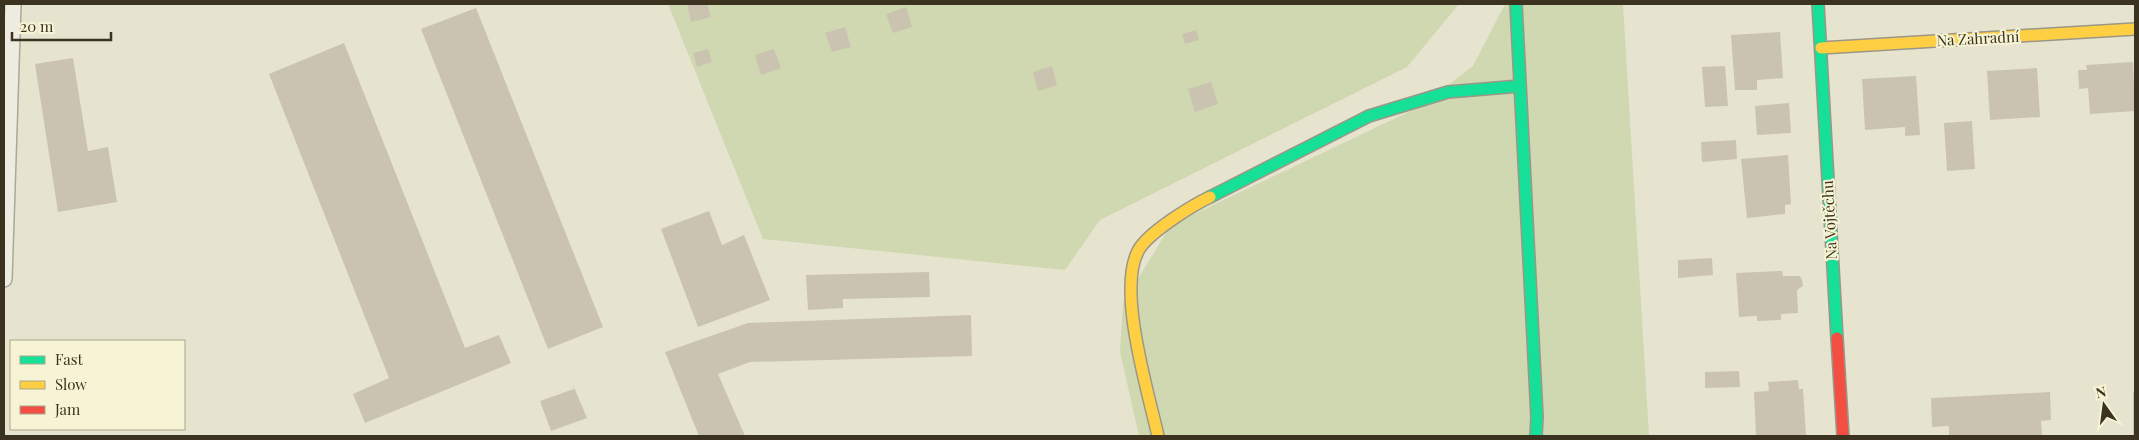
<svg xmlns="http://www.w3.org/2000/svg" width="2139" height="440" font-family="'Playfair Display',serif">
  <style>
    .green { fill: #cfd8b1 }
    .building { fill: #cac3b0 }
    .lines { fill: none; stroke-linecap: round; stroke-linejoin: round }
    .lane-casing { stroke: #aba897; stroke-width: 18 }
    .fast-casing { stroke: #9b9788; stroke-width: 14 }
    .slow-casing { stroke: #9b9788; stroke-width: 14 }
    .jam-casing { stroke: #9b9788; stroke-width: 14 }
    .lane { stroke: #eeece1; stroke-width: 15 }
    .fast { stroke: #16e098; stroke-width: 11 }
    .slow { stroke: #ffcf43; stroke-width: 11 }
    .jam { stroke: #f24e42; stroke-width: 11 }
    .labels { text-anchor: middle; stroke-width: 4; stroke-linejoin: round; paint-order: stroke }
    .street-label { font-size: 15px; fill: #3b321f; stroke: #f7f4d5 }
  </style>
  <rect width="100%" height="100%" fill="#e6e4cf"/>
  <g class="green">
    <polygon points="668,4 1459,4 1407,67 1100,220 1065,270 763,239"/>
    <polygon points="1505,4 1623,4 1649,436 1139,436 1120,352 1123,303 1171,225 1421,106 1473,66"/>
  </g>
  <g class="building">
    <polygon points="687,4 707,4 711,17 691,22"/>
    <polygon points="906,7 912,27 893,33 886,14"/>
    <polygon points="476,8 603,327 548,349 421,29"/>
    <polygon points="845,27 851,47 832,52 825,33"/>
    <polygon points="1196,30 1199,40 1185,44 1182,34"/>
    <polygon points="1780,32 1783,78 1757,80 1757,90 1735,90 1731,35"/>
    <polygon points="344,43 465,348 499,335 511,363 365,423 353,394 389,378 269,74"/>
    <polygon points="708,49 712,62 697,67 693,53"/>
    <polygon points="774,49 781,68 761,75 755,55"/>
    <polygon points="73,58 88,151 108,147 117,202 58,212 35,64"/>
    <polygon points="2133,62 2135,111 2090,114 2088,88 2079,89 2078,70 2087,70 2086,65"/>
    <polygon points="1052,66 1057,85 1038,91 1033,72"/>
    <polygon points="1725,66 1728,106 1705,107 1702,67"/>
    <polygon points="2037,68 2040,117 1990,120 1987,71"/>
    <polygon points="1916,76 1920,135 1905,136 1905,127 1865,130 1862,79"/>
    <polygon points="1211,82 1218,104 1195,112 1188,89"/>
    <polygon points="1789,103 1791,133 1757,135 1755,106"/>
    <polygon points="1972,121 1975,169 1947,171 1944,123"/>
    <polygon points="1736,140 1737,159 1702,162 1701,142"/>
    <polygon points="1788,155 1791,204 1785,205 1785,214 1747,218 1741,159"/>
    <polygon points="709,211 722,245 744,235 770,300 698,327 661,229"/>
    <polygon points="1712,258 1713,275 1678,278 1678,260"/>
    <polygon points="1782,271 1783,276 1800,276 1802,280 1803,286 1797,290 1798,313 1781,314 1781,320 1757,321 1757,316 1739,317 1736,273"/>
    <polygon points="929,272 930,297 843,299 843,308 808,310 806,275"/>
    <polygon points="971,315 972,356 750,362 718,374 745,436 699,436 665,352 748,323"/>
    <polygon points="1739,371 1740,387 1705,388 1705,372"/>
    <polygon points="1798,380 1799,389 1803,389 1806,436 1756,436 1754,392 1769,391 1768,382"/>
    <polygon points="573,385 587,418 551,431 540,401 574,389"/>
    <polygon points="2050,392 2051,420 2041,421 2042,436 1949,436 1949,426 1932,427 1931,398"/>
    <rect x="2133" y="392" width="2" height="44"/>
  </g>
  <g class="lines">
    <defs>
      <polyline id="lane" points="4,279 13,4"/>
      <g id="fast">
        <polyline points="1516,4 1537,417 1536,436"/>
        <polyline points="1818,4 1837,338"/>
        <polyline points="1210,197 1369,116 1448,92 1520,86"/>
      </g>
      <g id="slow">
        <polyline points="1821,48 2135,29"/>
        <path d="M1158,436C1149,394 1113,280 1142,245C1155,229 1191,206 1210,197"/>
      </g>
      <polyline id="jam" points="1837,338 1843,436"/>
    </defs>
    <use href="#lane" class="lane-casing"/>
    <use href="#fast" class="fast-casing"/>
    <use href="#slow" class="slow-casing"/>
    <use href="#jam" class="jam-casing"/>
    <use href="#lane" class="lane"/>
    <use href="#fast" class="fast"/>
    <use href="#slow" class="slow"/>
    <use href="#jam" class="jam"/>
  </g>
  <g class="labels">
    <g class="street-label">
      <text transform="translate(1978 39) rotate(-3)" y="5">Na Zahradní</text>
      <text transform="translate(1830 220) rotate(-93)" y="5">Na Vojtěchu</text>
    </g>
  </g>
  <rect width="2139" height="440" fill="none" stroke="#3b321f" stroke-width="10"/>
  <rect x="10" y="340" width="175" height="90" fill="#f7f4d5" stroke="#aca68c"/>
  <rect x="20" y="356" width="25" height="8" fill="#16e098" stroke="#aca68c"/>
  <text x="55" y="365" font-size="15" fill="#3b321f">Fast</text>
  <rect x="20" y="381" width="25" height="8" fill="#ffcf43" stroke="#aca68c"/>
  <text x="55" y="390" font-size="15" fill="#3b321f">Slow</text>
  <rect x="20" y="406" width="25" height="8" fill="#f24e42" stroke="#aca68c"/>
  <text x="55" y="415" font-size="15" fill="#3b321f">Jam</text>
  <g transform="translate(2104 405) rotate(346)" stroke="#f7f4d5" stroke-width="4" paint-order="stroke">
  <path d="M0-4L9 19L0 12L-9 19Z" fill="#3b321f"/>
  <text y="-8" font-size="14" font-weight="bold" text-anchor="middle" fill="#3b321f">N</text>
  </g>
  <path d="M12 32v8h99v-8" fill="none" stroke="#3b321f" stroke-width="2.5"/>
  <text x="20" y="32" font-size="15" fill="#3b321f" stroke="#f7f4d5" stroke-width="4" paint-order="stroke">20 m</text>
</svg>
